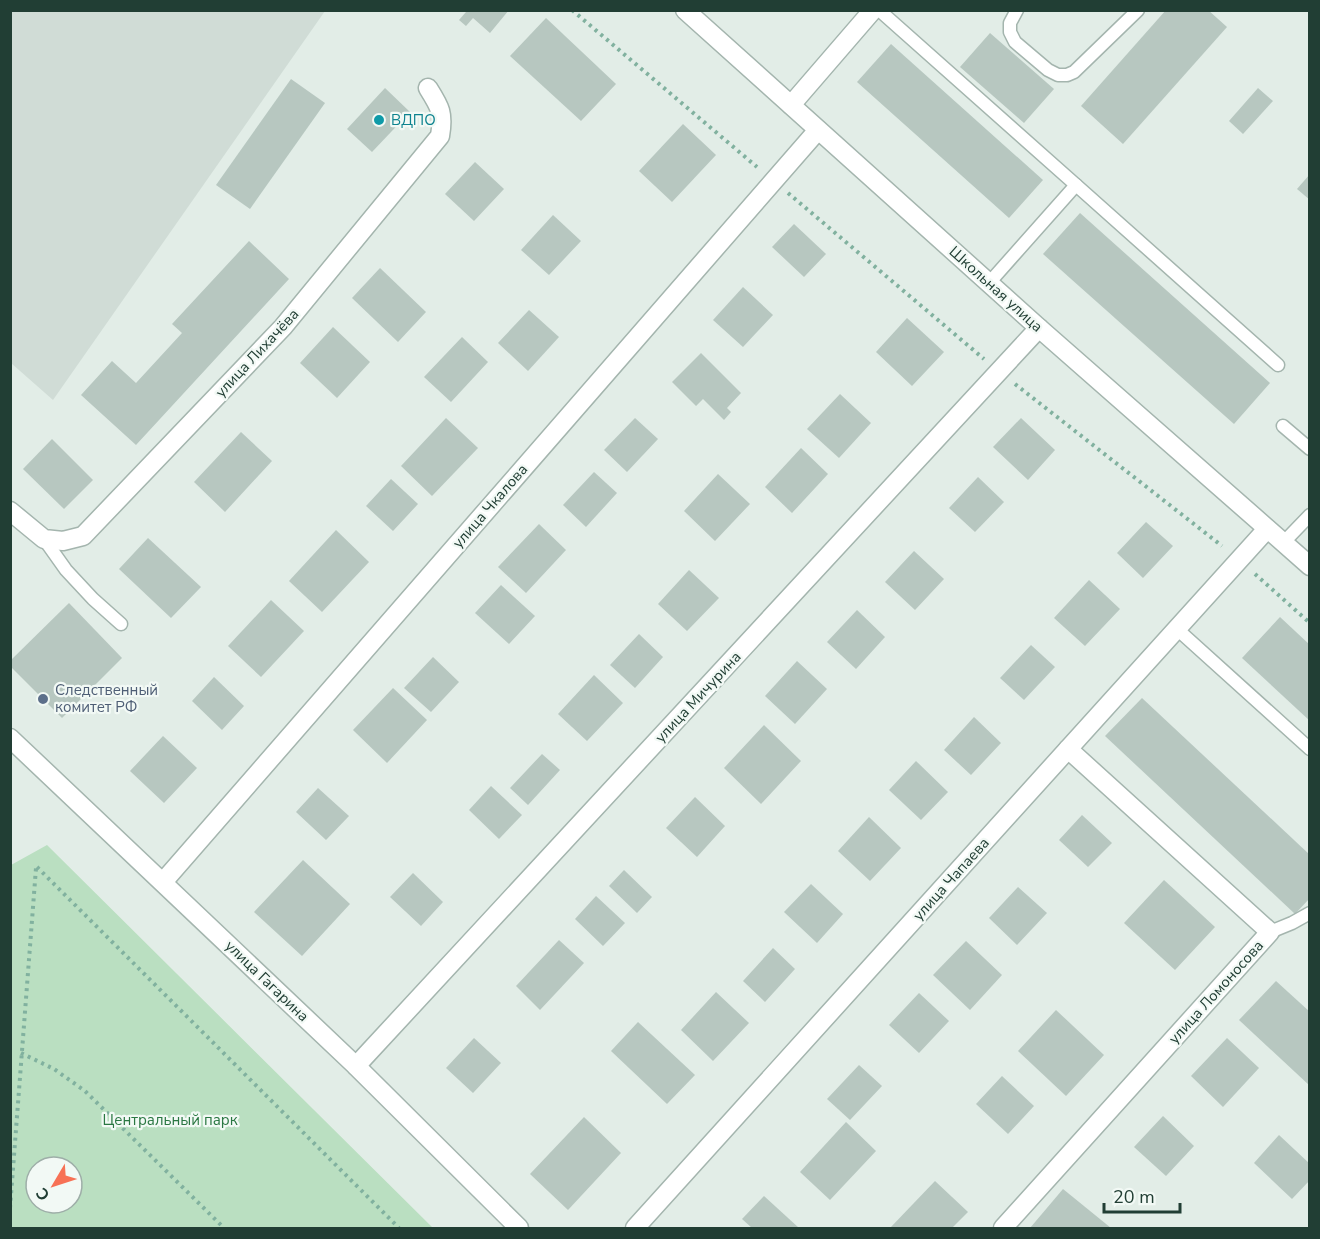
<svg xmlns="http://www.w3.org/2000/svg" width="1320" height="1239" font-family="'Nunito Sans',sans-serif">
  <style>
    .built { fill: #d0dcd6 }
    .green { fill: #badfc1; fill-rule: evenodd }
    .building { fill: #b7c7c0 }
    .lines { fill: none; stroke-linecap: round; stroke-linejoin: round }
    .service-casing { stroke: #a4b5ae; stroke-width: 15 }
    .minor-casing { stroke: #a4b5ae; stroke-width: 21 }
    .tertiary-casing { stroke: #a4b5ae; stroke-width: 21 }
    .path { stroke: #81b19f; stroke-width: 4; stroke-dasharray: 3 4.5; stroke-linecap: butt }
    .service { stroke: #fff; stroke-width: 12 }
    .minor { stroke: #fff; stroke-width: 18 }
    .tertiary { stroke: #fff; stroke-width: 18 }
    .culture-dot { fill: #0f9aa8; stroke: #f2f9f5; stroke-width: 2 }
    .service-dot { fill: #5c6f8a; stroke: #f2f9f5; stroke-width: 2 }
    .labels { text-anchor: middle; stroke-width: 4.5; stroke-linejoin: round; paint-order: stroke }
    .culture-label { font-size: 15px; fill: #0d838f; stroke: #f2f9f5; text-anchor: start }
    .street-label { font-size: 15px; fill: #213e34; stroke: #f2f9f5 }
    .service-label { font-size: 15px; fill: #4e5e75; stroke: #f2f9f5; text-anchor: start }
    .park-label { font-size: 15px; fill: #2a7742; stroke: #f2f9f5 }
  </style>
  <rect width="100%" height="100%" fill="#e2ede7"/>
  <polygon class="built" points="11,10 325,11 53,400 11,363"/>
  <path class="green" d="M47,845L433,1228H11V865ZM36,1167H72V1203H36Z"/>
  <g class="building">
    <polygon points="464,10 509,10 490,33 473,18 466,26 459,20 466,12"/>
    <polygon points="1166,10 1208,10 1227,27 1123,144 1081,106"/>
    <polygon points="546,18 616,84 581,121 510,56"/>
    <polygon points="990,33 1054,89 1024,123 960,67"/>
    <polygon points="891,44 1043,180 1009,218 857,82"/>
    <polygon points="291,79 325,103 250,209 216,185"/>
    <polygon points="385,88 410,112 372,152 347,129"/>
    <polygon points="1258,88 1273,101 1243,134 1229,121"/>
    <polygon points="683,124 716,155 672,202 639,171"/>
    <polygon points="475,162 504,189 474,221 445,194"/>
    <polygon points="1310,174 1310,200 1297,189"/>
    <polygon points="1080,213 1270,383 1234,424 1043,254"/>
    <polygon points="553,215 581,241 549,275 521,250"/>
    <polygon points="794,224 826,254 804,277 772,247"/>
    <polygon points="249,241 289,279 136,445 81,395 112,361 136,383 182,333 172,324"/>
    <polygon points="380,268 426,312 398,342 352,298"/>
    <polygon points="743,287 773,315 743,347 713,320"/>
    <polygon points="529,310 559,337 528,371 498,343"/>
    <polygon points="907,318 944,352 912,386 876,352"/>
    <polygon points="333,327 370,362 337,398 300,363"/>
    <polygon points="462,337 488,362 451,402 424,377"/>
    <polygon points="701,353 741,393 727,408 731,412 724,420 703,399 696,406 672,382"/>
    <polygon points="840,394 871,423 839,458 807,429"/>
    <polygon points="446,418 478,448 432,496 401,466"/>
    <polygon points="635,418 658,439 627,472 604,450"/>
    <polygon points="1021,418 1055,450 1028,480 993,447"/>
    <polygon points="241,432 272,461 225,512 194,482"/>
    <polygon points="52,439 93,480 64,509 23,469"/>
    <polygon points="801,448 828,474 792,513 765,487"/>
    <polygon points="594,472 617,493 586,527 563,505"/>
    <polygon points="718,474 750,504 715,541 684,511"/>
    <polygon points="978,477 1004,502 975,532 949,508"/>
    <polygon points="391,479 418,504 393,531 366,506"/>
    <polygon points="1146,522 1173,546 1143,578 1117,553"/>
    <polygon points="539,524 566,550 526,593 498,567"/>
    <polygon points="336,530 369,562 322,612 289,581"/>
    <polygon points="148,538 201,587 171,618 119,569"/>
    <polygon points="914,551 944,579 915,610 885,582"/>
    <polygon points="689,570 719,598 687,631 658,604"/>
    <polygon points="1089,580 1120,609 1085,646 1054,618"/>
    <polygon points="501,585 535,616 509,644 475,613"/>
    <polygon points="271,600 304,631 261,677 228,646"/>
    <polygon points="69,603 122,658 62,718 10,666 10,661"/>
    <polygon points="857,610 885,637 856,669 827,642"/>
    <polygon points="1280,617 1310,645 1310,721 1242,658"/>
    <polygon points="639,634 663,657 635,688 610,665"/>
    <polygon points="1031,645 1055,667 1024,700 1000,678"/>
    <polygon points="433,657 459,682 431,712 404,688"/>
    <polygon points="797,661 827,689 795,724 765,696"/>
    <polygon points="594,675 623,703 587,741 558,714"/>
    <polygon points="214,677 244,706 222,730 192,701"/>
    <polygon points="393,688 427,720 387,763 353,730"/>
    <polygon points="1142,698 1310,855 1310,898 1295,914 1105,736"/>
    <polygon points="974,717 1001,743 971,775 944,750"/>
    <polygon points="764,725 801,761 761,804 724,768"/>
    <polygon points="163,736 197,768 164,803 130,771"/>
    <polygon points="542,754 560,770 528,805 510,788"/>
    <polygon points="916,761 948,792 921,820 889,790"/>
    <polygon points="491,786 522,815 499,839 469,810"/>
    <polygon points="318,788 349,816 326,840 296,812"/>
    <polygon points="695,797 725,826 697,857 666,828"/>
    <polygon points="1082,815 1112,843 1088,867 1059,840"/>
    <polygon points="869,817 901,848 870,881 838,851"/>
    <polygon points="303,860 350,904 302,956 254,912"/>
    <polygon points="624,870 652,897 637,913 609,886"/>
    <polygon points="413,873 443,902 421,926 390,897"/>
    <polygon points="1164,880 1215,927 1175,970 1124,923"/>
    <polygon points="811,884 843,914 817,943 784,912"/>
    <polygon points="1018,887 1047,913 1017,945 989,918"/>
    <polygon points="596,896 625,923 603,946 575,919"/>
    <polygon points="559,940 584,963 540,1010 516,986"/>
    <polygon points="966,941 1002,975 970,1010 933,975"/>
    <polygon points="773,948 795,969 765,1002 743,981"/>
    <polygon points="1276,981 1310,1012 1310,1086 1239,1020"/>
    <polygon points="716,992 749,1023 713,1061 681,1030"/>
    <polygon points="919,993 949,1021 919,1053 889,1025"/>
    <polygon points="1056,1010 1104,1055 1066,1096 1018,1051"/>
    <polygon points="638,1022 695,1075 667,1104 611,1051"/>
    <polygon points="474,1038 501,1063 473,1093 446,1068"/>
    <polygon points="1227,1038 1259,1068 1223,1107 1191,1076"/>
    <polygon points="859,1065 882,1086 850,1120 827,1099"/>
    <polygon points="1002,1076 1034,1106 1008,1134 976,1104"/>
    <polygon points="1163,1116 1194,1146 1166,1176 1134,1147"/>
    <polygon points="584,1117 621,1153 568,1210 530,1174"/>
    <polygon points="846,1122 876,1151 830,1200 800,1172"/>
    <polygon points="1279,1135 1310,1164 1310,1180 1292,1199 1254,1163"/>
    <polygon points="935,1181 968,1212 952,1228 890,1228"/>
    <polygon points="1063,1189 1111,1228 1030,1228"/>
    <polygon points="764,1196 799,1228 752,1228 742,1219"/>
  </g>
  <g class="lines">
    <defs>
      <g id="service">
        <polyline points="879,10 1076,185"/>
        <polyline points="1017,10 1010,23 1010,32 1015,42 1048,70 1058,75 1067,75 1074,72 1138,10"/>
        <polyline points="989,283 1076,185 1278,365"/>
        <polyline points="1283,426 1310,449"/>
        <polyline points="44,539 66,570 93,599 121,624"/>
        <polyline points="1283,543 1310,515"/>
        <polyline points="1177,629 1310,749"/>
        <polyline points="1270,932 1292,923 1310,913"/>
      </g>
      <g id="minor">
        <polyline points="791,105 873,10"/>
        <path d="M10,511L44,539L63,541L83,536L283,327L440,136C444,113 440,107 428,88"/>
        <polyline points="163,882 818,130"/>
        <polyline points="356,1066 1039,328"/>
        <polyline points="635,1228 1267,529"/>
        <polyline points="1003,1228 1270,932 1068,749"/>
      </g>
      <g id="tertiary">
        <polyline points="685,10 1039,328 1310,566"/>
        <polyline points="10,738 356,1066 519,1228"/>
      </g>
    </defs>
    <use href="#service" class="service-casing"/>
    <use href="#minor" class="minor-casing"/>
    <use href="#tertiary" class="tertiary-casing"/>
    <g class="path">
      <polyline points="572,10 757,167"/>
      <polyline points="788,193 984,359"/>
      <polyline points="1015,384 1222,546"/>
      <polyline points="1255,574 1310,623"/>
      <polyline points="37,867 399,1228"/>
      <polyline points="21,1053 54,1069 85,1091 224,1228"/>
      <polyline points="10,1208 36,868"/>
    </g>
    <use href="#service" class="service"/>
    <use href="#minor" class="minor"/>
    <use href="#tertiary" class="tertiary"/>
  </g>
  <circle class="culture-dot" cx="379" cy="120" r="6"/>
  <circle class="service-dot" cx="43" cy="699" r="6"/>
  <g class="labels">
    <g class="culture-label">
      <text x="391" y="125">ВДПО</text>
    </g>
    <g class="street-label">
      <text transform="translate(996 289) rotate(42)" y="5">Школьная улица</text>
      <text transform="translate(257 353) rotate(-47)" y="5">улица Лихачёва</text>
      <text transform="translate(490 506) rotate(-49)" y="5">улица Чкалова</text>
      <text transform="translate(698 697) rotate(-47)" y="5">улица Мичурина</text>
      <text transform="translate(951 879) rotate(-48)" y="5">улица Чапаева</text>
      <text transform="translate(267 981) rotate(44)" y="5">улица Гагарина</text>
      <text transform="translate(1216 992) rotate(-48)" y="5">улица Ломоносова</text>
    </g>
    <g class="service-label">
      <text x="55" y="695">Следственный<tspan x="55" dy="17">комитет РФ</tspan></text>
    </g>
    <g class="park-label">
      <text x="170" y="1125">Центральный парк</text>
    </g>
  </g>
  <rect width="1320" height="1239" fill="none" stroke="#213e34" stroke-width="24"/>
  <g transform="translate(54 1185) rotate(231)"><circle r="28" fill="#f2f9f5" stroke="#9eaea8" stroke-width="1.5"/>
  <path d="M0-4.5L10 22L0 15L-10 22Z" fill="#f77155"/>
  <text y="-9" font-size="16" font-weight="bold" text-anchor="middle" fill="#213e34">С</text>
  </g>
  <path d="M1104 1203v9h76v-9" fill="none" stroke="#213e34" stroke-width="3"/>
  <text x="1113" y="1203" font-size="18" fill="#213e34" stroke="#f2f9f5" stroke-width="4.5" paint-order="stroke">20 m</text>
</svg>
